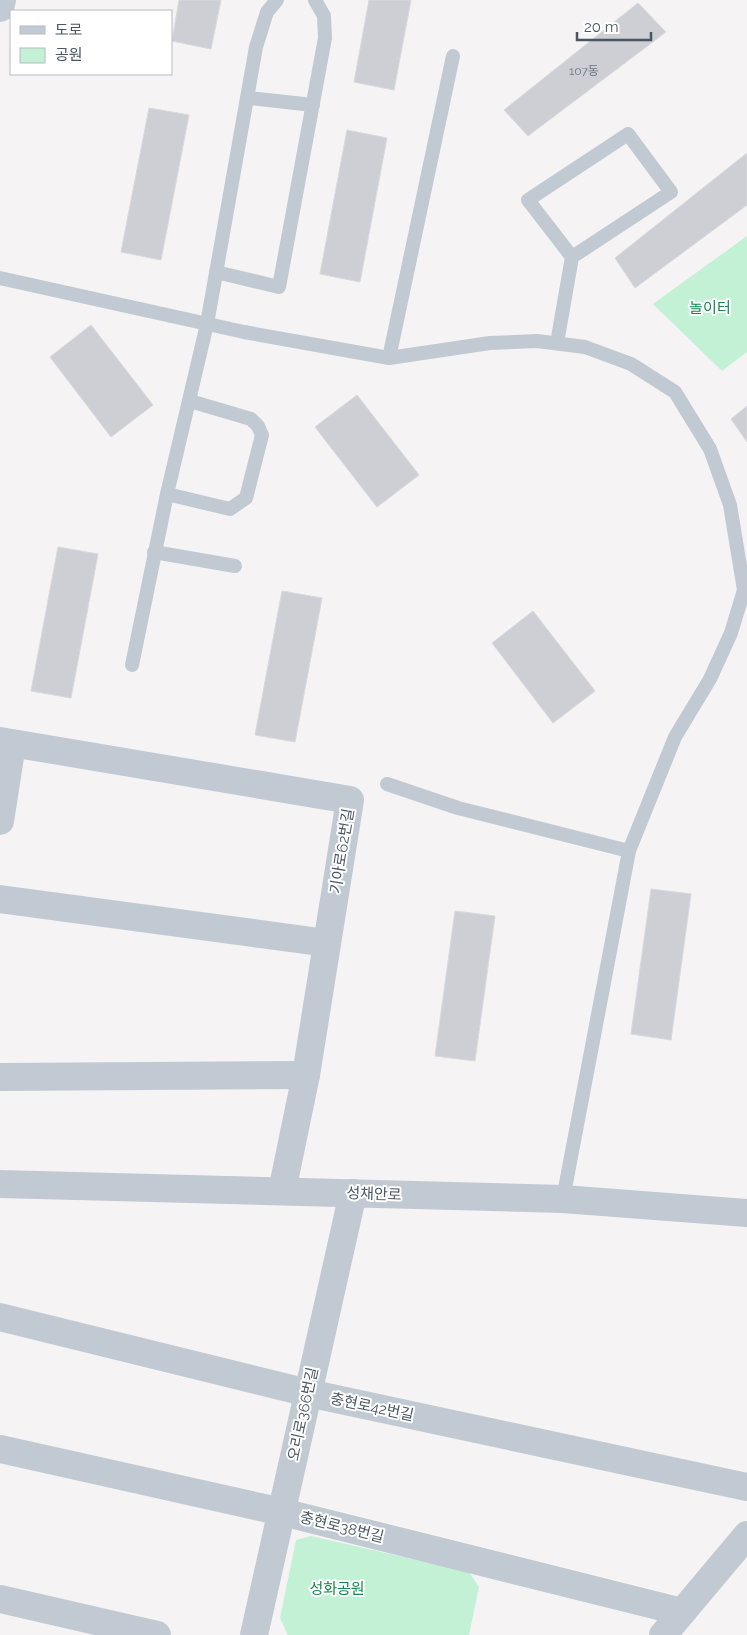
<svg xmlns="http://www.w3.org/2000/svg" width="747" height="1635" font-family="Raleway,'Noto Sans KR',sans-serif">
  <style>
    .green { fill: #c3f1d5 }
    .building { fill: #cdcfd5; stroke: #d7d9de }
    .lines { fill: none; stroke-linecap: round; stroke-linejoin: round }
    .service { stroke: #c1cad2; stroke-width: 14 }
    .minor { stroke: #c1cad2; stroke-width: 28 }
    .tertiary { stroke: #c1cad2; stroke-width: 28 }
    .secondary { stroke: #c1cbd6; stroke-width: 28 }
    .labels { text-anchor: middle; stroke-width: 4; stroke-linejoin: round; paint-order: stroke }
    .number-label { font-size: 12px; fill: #6b747e }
    .park-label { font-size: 15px; fill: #17864f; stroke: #fff }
    .street-label { font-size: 15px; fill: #4a5661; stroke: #fff }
  </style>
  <rect width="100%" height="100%" fill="#f5f3f3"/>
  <g class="green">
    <polygon points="747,236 747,352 722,371 653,304"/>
    <polygon points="311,1536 469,1572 479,1587 469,1635 288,1635 280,1618 296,1540"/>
  </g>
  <g class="building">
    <polygon points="179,0 221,0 211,49 172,41"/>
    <polygon points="369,0 411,0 394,90 354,82"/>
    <polygon points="638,3 666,32 528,136 504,110"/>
    <polygon points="149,108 189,115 161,260 121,252"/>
    <polygon points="347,130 387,138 360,282 320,274"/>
    <polygon points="747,153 747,205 635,288 615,258"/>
    <polygon points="91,325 153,405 111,437 50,357"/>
    <polygon points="357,395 419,475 377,507 315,427"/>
    <polygon points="747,406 747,442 731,419"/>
    <polygon points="58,547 98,554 71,698 31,691"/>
    <polygon points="282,591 322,598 295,742 255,735"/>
    <polygon points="533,611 595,691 553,723 492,643"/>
    <polygon points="651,889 691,894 671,1040 631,1034"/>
    <polygon points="455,911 495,916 475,1061 435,1056"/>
  </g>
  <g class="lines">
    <g class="service">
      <polyline points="249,98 313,105"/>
      <polyline points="216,272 279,287 325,38 324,16 315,0"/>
      <polyline points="0,278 244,332 389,358 490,343 537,341 585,347 631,364 675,392 710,449 730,505 744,590 731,633 710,679 675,737 629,851 563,1199"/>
      <polyline points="557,343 572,257 528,200 628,134 671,192 572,257"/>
      <polyline points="389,358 453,56"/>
      <polyline points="167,494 230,509 246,498 262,435 258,426 251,419 190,401"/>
      <polyline points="154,552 235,566"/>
      <polyline points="132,665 167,494 207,324 256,47 267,12 277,0"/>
      <polyline points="387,784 458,808 629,851"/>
    </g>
    <g class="minor">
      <polyline points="0,741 350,800 306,1075 282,1191"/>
      <polyline points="0,821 12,744"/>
      <polyline points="0,899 327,943"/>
      <polyline points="0,1077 306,1075"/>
      <polyline points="0,1317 308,1393 747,1487"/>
      <polyline points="0,1449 282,1512 682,1612"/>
      <polyline points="0,1599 157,1635"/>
      <polyline points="254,1635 353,1193"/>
      <polyline points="663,1635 747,1535"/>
    </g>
    <polyline class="tertiary" points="0,1184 563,1199 747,1213"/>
    <polyline class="secondary" points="0,8 2,0"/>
  </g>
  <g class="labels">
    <g class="number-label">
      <text x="584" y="75">107동</text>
    </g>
    <g class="park-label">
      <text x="710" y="313">놀이터</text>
      <text x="337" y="1594">성화공원</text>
    </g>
    <g class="street-label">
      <text transform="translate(342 851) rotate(-81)" y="5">기아로62번길</text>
      <text transform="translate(374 1194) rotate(2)" y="5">성채안로</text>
      <text transform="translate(372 1407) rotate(12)" y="5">충현로42번길</text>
      <text transform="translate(303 1414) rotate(-78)" y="5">오리로366번길</text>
      <text transform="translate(342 1527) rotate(14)" y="5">충현로38번길</text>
    </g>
  </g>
  <rect x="10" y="10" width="162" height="65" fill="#ffffff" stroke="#b7bbc0"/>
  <rect x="20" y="26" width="25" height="8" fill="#c1cbd6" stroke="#b7bbc0"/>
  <text x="55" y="35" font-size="15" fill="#4a5661">도로</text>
  <rect x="20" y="48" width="25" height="15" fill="#c3f1d5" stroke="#b7bbc0"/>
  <text x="55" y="60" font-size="15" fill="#4a5661">공원</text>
  <path d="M577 32v8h74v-8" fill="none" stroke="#4a5661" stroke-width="2.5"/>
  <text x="584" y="32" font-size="15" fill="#4a5661" stroke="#ffffff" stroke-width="4" paint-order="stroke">20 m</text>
</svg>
